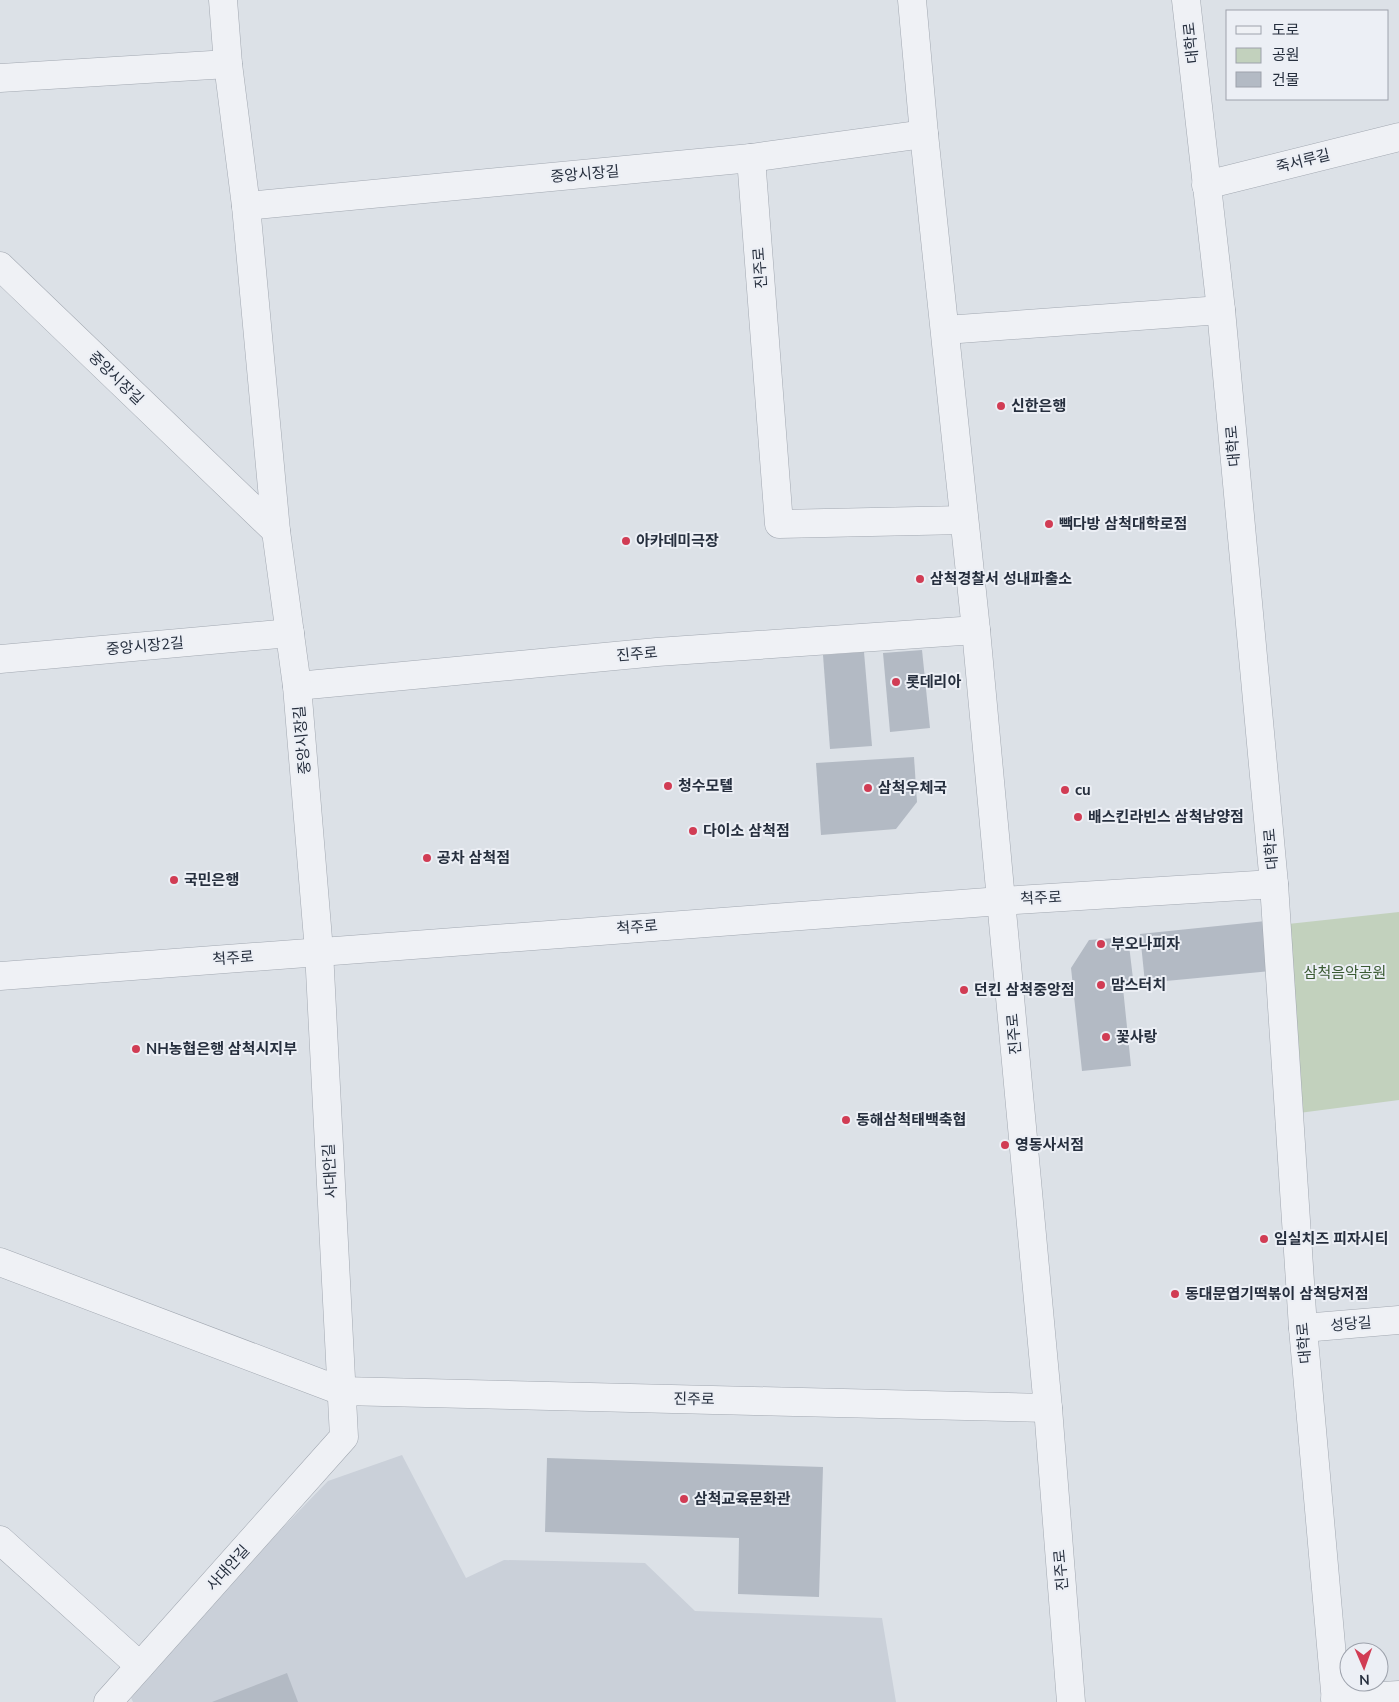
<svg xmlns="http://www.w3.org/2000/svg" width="1399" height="1702" font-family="'Nunito Sans','Noto Sans KR',sans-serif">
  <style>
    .built { fill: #cad0d9 }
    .green { fill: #c2d1bd }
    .building { fill: #b3bac4 }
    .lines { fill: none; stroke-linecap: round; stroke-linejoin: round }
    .minor-casing { stroke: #a2a8b1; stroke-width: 29 }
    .tertiary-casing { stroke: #a2a8b1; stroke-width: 29 }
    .minor { stroke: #eff1f5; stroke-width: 28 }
    .tertiary { stroke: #eff1f5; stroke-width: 28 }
    .poi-dot { fill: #d13c54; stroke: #eceff5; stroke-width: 2 }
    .labels { text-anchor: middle; stroke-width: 4; stroke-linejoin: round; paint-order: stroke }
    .street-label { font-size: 15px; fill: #262f3e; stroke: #eceff5 }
    .poi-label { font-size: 15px; font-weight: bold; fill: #262f3e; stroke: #eceff5; text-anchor: start }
    .park-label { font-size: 15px; fill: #3a5a33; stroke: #eceff5 }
  </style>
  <rect width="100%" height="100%" fill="#dce1e7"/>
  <polygon class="built" points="402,1455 466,1578 504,1560 645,1563 695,1611 882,1618 896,1702 133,1702 127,1689 328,1481"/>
  <polygon class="green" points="1399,912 1399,1100 1299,1113 1288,924"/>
  <g class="building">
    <polygon points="922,650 930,728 890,732 883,653"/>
    <polygon points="864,652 872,746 830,749 823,655"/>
    <polygon points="914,757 917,802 896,829 821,835 816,763"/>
    <polygon points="1266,921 1271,971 1145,983 1140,934"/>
    <polygon points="1128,937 1134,987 1123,988 1131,1066 1082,1071 1071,968 1089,940"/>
    <polygon points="547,1458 823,1467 819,1597 738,1594 739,1538 545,1532"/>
    <polygon points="287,1673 298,1702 212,1702"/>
  </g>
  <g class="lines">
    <defs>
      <g id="minor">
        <polyline points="1186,0 1221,310 1274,884 1303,1328 1336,1702"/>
        <polyline points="0,78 228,64"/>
        <polyline points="751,158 779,524 964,520"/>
        <polyline points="1206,185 1399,137"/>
        <polyline points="246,206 751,158 924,134"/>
        <polyline points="0,266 276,531"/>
        <polyline points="945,330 1221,310"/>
        <polyline points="0,659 290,633"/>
        <polyline points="297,686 657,652 976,630"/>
        <polyline points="0,1262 341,1391 1048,1408"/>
        <polyline points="1303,1328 1399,1320"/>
        <polyline points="0,1540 140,1666"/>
        <polyline points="1335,1699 1399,1695"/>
        <polyline points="108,1702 344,1437 319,951 297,686 276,531 246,206 228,64 223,0"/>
      </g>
      <g id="tertiary">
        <polyline points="912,0 924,134 976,630 1048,1408 1071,1702"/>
        <polyline points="0,976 1001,901 1274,884"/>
      </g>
    </defs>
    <use href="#minor" class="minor-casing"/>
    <use href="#tertiary" class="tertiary-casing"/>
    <use href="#minor" class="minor"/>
    <use href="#tertiary" class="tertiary"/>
  </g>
  <g class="poi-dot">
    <circle cx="1001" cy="406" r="5"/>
    <circle cx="1049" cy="524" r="5"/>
    <circle cx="626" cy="541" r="5"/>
    <circle cx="920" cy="579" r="5"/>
    <circle cx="896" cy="682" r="5"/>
    <circle cx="668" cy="786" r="5"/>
    <circle cx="868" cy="788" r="5"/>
    <circle cx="1065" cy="790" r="5"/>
    <circle cx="1078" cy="817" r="5"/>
    <circle cx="693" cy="831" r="5"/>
    <circle cx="427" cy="858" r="5"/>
    <circle cx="174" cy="880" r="5"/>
    <circle cx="1101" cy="944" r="5"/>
    <circle cx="1101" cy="985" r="5"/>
    <circle cx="964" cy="990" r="5"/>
    <circle cx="1106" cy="1037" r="5"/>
    <circle cx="136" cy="1049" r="5"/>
    <circle cx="846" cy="1120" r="5"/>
    <circle cx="1005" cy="1145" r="5"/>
    <circle cx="1264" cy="1239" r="5"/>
    <circle cx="1175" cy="1294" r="5"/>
    <circle cx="684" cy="1499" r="5"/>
  </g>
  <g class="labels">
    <g class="street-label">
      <text transform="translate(1191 43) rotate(-96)" y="5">대학로</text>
      <text transform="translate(1303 161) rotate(-14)" y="5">죽서루길</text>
      <text transform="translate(585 174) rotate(-5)" y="5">중앙시장길</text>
      <text transform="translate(760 268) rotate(-94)" y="5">진주로</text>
      <text transform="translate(116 378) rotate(44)" y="5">중앙시장길</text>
      <text transform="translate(1233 446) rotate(-95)" y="5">대학로</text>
      <text transform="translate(145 646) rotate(-5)" y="5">중앙시장2길</text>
      <text transform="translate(637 654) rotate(-5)" y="5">진주로</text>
      <text transform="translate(302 740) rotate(-95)" y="5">중앙시장길</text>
      <text transform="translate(1271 849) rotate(-95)" y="5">대학로</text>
      <text transform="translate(1041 898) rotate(-3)" y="5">척주로</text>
      <text transform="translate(637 927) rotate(-4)" y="5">척주로</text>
      <text transform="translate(233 958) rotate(-4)" y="5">척주로</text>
      <text transform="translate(1014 1034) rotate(-95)" y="5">진주로</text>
      <text transform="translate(330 1171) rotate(-93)" y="5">사대안길</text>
      <text transform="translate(1351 1324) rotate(-5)" y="5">성당길</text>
      <text transform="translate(1304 1343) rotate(-95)" y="5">대학로</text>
      <text transform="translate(694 1399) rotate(1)" y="5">진주로</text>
      <text transform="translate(228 1568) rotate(-48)" y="5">사대안길</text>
      <text transform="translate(1061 1570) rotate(-95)" y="5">진주로</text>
    </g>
    <g class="poi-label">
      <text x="1011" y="411">신한은행</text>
      <text x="1059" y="529">빽다방 삼척대학로점</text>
      <text x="636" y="546">아카데미극장</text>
      <text x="930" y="584">삼척경찰서 성내파출소</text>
      <text x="906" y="687">롯데리아</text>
      <text x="678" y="791">청수모텔</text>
      <text x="878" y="793">삼척우체국</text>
      <text x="1075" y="795">cu</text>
      <text x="1088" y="822">배스킨라빈스 삼척남양점</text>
      <text x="703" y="836">다이소 삼척점</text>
      <text x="437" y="863">공차 삼척점</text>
      <text x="184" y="885">국민은행</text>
      <text x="1111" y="949">부오나피자</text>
      <text x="1111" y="990">맘스터치</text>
      <text x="974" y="995">던킨 삼척중앙점</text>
      <text x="1116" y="1042">꽃사랑</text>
      <text x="146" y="1054">NH농협은행 삼척시지부</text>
      <text x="856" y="1125">동해삼척태백축협</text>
      <text x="1015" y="1150">영동사서점</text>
      <text x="1274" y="1244">임실치즈 피자시티</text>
      <text x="1185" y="1299">동대문엽기떡볶이 삼척당저점</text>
      <text x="694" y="1504">삼척교육문화관</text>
    </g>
    <g class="park-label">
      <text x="1345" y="978">삼척음악공원</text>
    </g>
  </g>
  <rect x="1226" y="10" width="162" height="90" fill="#eceff5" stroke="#9da2ac"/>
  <rect x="1236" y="26" width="25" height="8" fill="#eff1f5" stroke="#9da2ac"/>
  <text x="1272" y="35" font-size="15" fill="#262f3e">도로</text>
  <rect x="1236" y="48" width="25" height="15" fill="#c2d1bd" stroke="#9da2ac"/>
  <text x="1272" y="60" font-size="15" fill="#262f3e">공원</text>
  <rect x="1236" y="72" width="25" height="15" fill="#b3bac4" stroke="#9da2ac"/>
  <text x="1272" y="85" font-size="15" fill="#262f3e">건물</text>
  <g transform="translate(1364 1667) rotate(178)"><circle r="24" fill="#eceff5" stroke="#9da2ac"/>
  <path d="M0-4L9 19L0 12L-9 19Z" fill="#d13c54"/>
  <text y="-8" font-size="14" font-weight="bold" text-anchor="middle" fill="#262f3e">N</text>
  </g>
</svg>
